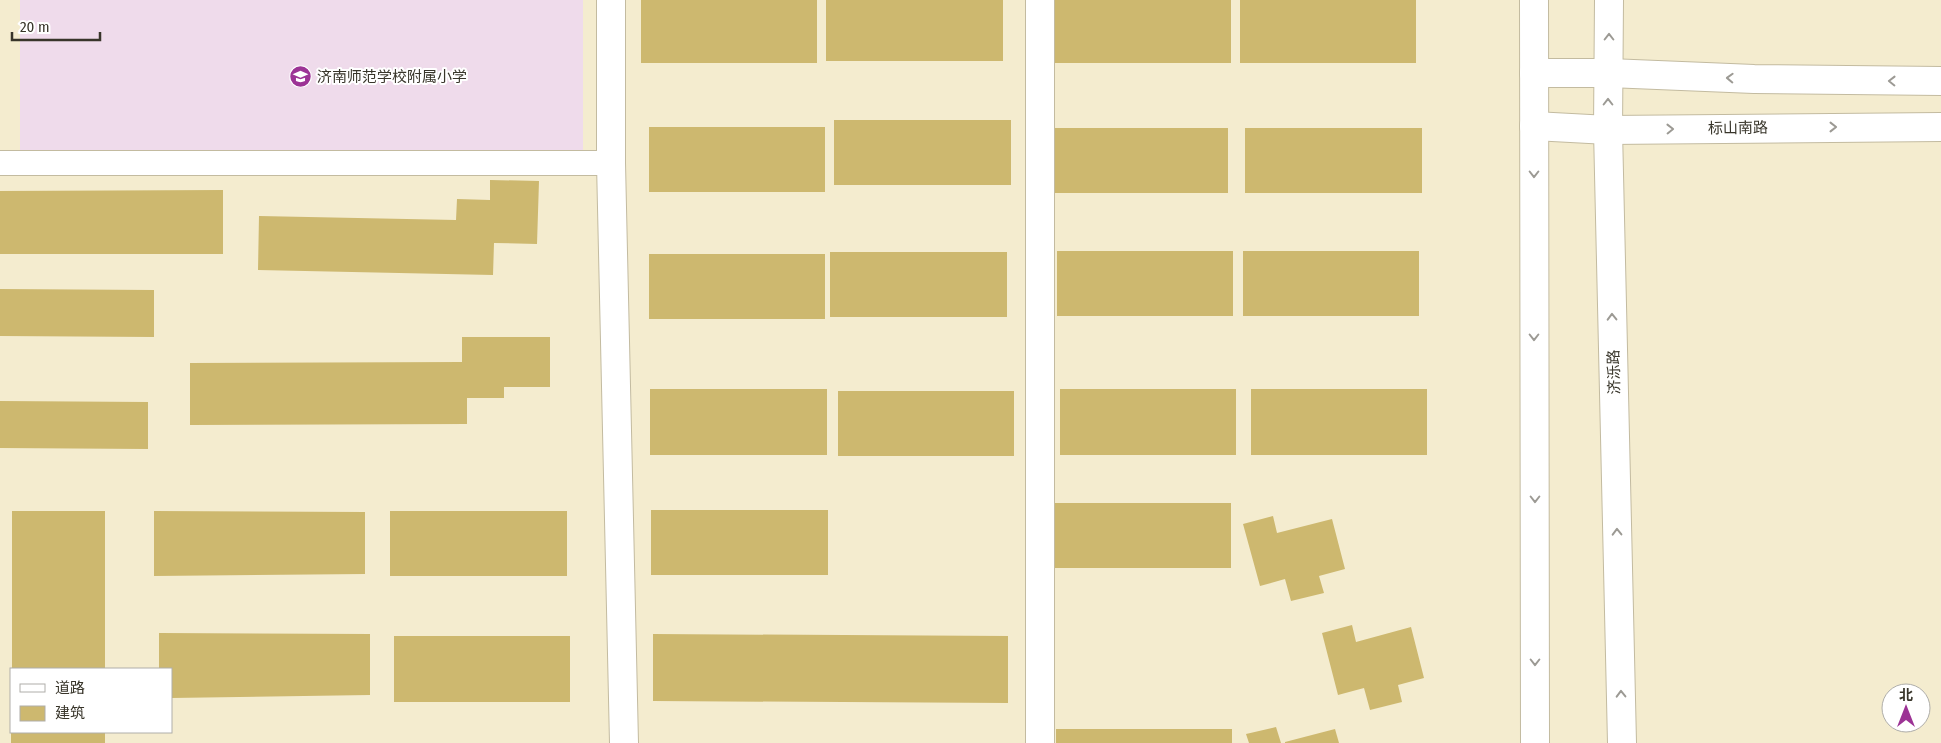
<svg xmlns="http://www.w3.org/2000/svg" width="1941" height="743" font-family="'Fira Sans Condensed','Noto Sans SC',sans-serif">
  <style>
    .education { fill: #efdbeb }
    .building { fill: #cdb86f }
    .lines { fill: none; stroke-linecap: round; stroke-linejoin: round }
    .street-casing { stroke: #c3bba0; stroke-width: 26 }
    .secondary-casing { stroke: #c3bba0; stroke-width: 30 }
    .highway-casing { stroke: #c3bba0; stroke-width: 30 }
    .street { stroke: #fff; stroke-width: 24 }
    .secondary { stroke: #fff; stroke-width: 28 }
    .highway { stroke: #fff; stroke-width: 28 }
    .oneway { stroke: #9c9a94 }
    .labels { text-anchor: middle; stroke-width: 4; stroke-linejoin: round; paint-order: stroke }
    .poi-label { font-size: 15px; fill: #38352a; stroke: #fff; text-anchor: start }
    .street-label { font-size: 15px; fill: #38352a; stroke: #fff }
  </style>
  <rect width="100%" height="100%" fill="#f4eccf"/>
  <polygon class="education" points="20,0 583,0 583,154 20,157"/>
  <g class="building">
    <rect x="641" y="0" width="176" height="63"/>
    <rect x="826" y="0" width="177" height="61"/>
    <rect x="1054" y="0" width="177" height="63"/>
    <rect x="1240" y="0" width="176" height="63"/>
    <rect x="834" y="120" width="177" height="65"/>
    <rect x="649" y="127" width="176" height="65"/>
    <rect x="1052" y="128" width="176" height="65"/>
    <rect x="1245" y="128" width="177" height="65"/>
    <polygon points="490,180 539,181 537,244 494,243 493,275 258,270 259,216 456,220 457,199 490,200"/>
    <polygon points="223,190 223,254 0,254 0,191"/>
    <rect x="1057" y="251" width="176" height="65"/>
    <rect x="1243" y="251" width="176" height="65"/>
    <rect x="830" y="252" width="177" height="65"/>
    <rect x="649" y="254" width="176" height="65"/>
    <polygon points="0,289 154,290 154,337 0,336"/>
    <polygon points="462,337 550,337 550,387 504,387 504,398 467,398 467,424 190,425 190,363 462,362"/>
    <rect x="650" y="389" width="177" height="66"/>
    <rect x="1060" y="389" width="176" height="66"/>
    <rect x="1251" y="389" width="176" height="66"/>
    <rect x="838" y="391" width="176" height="65"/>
    <polygon points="0,401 148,402 148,449 0,448"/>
    <rect x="1054" y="503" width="177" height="65"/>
    <rect x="651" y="510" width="177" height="65"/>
    <rect x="12" y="511" width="93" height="158"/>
    <polygon points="154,511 365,512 365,574 154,576"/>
    <rect x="390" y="511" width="177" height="65"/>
    <polygon points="1273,516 1277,533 1332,519 1345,569 1319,576 1324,593 1291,601 1285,579 1260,586 1243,524"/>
    <polygon points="1352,625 1356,642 1411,627 1424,678 1398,685 1402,702 1370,710 1364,688 1338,695 1322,633"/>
    <polygon points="159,633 370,634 370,695 171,698 171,669 159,669"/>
    <polygon points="653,634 1008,636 1008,703 653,701"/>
    <rect x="394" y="636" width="176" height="66"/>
    <polygon points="1276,727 1281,743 1249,743 1246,734"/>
    <rect x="1056" y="729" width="176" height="14"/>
    <polygon points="1335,729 1339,743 1285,743 1285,742"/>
    <rect x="11" y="732" width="94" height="11"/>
  </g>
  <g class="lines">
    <defs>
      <polyline id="street" points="0,163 611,163"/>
      <g id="secondary">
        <polyline points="611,0 611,163 624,743"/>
        <polyline points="1040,0 1040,743"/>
        <polyline points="1534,73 1609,73 1754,79 1941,81"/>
        <polyline points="1534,126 1608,130 1941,127"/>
      </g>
      <g id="highway">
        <polyline points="1534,0 1535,743"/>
        <polyline points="1609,0 1608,130 1622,743"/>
      </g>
    </defs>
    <use href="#street" class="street-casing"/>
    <use href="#secondary" class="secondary-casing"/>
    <use href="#highway" class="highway-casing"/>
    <use href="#street" class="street"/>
    <use href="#secondary" class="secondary"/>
    <use href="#highway" class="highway"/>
  </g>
  <defs><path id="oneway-chevron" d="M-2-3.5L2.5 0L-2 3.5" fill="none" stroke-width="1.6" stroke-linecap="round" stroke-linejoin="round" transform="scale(1.25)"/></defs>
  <g class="oneway">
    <use href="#oneway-chevron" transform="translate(1609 37) rotate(-90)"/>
    <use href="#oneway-chevron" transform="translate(1730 78) rotate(-178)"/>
    <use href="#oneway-chevron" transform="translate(1892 81) rotate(-179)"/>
    <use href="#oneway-chevron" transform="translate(1608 102) rotate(-90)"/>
    <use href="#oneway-chevron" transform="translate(1833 127)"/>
    <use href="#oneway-chevron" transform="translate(1670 129) rotate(-1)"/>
    <use href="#oneway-chevron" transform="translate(1534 174) rotate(90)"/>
    <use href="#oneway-chevron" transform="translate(1612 317) rotate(-91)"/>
    <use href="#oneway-chevron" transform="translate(1534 337) rotate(90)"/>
    <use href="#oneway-chevron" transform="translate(1535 499) rotate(90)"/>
    <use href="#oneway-chevron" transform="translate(1617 532) rotate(-91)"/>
    <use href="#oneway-chevron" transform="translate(1535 662) rotate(90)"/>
    <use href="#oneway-chevron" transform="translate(1621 694) rotate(-91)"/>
  </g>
  <defs>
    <symbol id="school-disc" viewBox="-11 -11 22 22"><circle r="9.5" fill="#9c3395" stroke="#fff"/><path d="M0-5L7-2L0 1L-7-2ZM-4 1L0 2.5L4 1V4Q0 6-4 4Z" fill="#fff"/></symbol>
  </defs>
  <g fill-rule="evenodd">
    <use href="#school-disc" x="288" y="64" width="25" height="25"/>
  </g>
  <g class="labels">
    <g class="poi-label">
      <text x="317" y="82">济南师范学校附属小学</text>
    </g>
    <g class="street-label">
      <text transform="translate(1738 128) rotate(-1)" y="5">标山南路</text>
      <text transform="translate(1614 372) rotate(-91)" y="5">济泺路</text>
    </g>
  </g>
  <rect x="10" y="668" width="162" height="65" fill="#ffffff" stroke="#afaeaa"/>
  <rect x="20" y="684" width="25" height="8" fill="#ffffff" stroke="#afaeaa"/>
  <text x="55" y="693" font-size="15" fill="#38352a">道路</text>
  <rect x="20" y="706" width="25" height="15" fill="#cdb86f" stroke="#afaeaa"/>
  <text x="55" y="718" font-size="15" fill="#38352a">建筑</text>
  <g transform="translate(1906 708)"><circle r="24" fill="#ffffff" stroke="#afaeaa"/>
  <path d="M0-4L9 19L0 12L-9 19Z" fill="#9c3395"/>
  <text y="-8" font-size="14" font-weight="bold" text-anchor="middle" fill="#38352a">北</text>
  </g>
  <path d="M12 32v8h88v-8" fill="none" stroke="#38352a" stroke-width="2.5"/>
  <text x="20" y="32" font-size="15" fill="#38352a" stroke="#ffffff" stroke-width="4" paint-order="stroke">20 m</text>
</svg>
